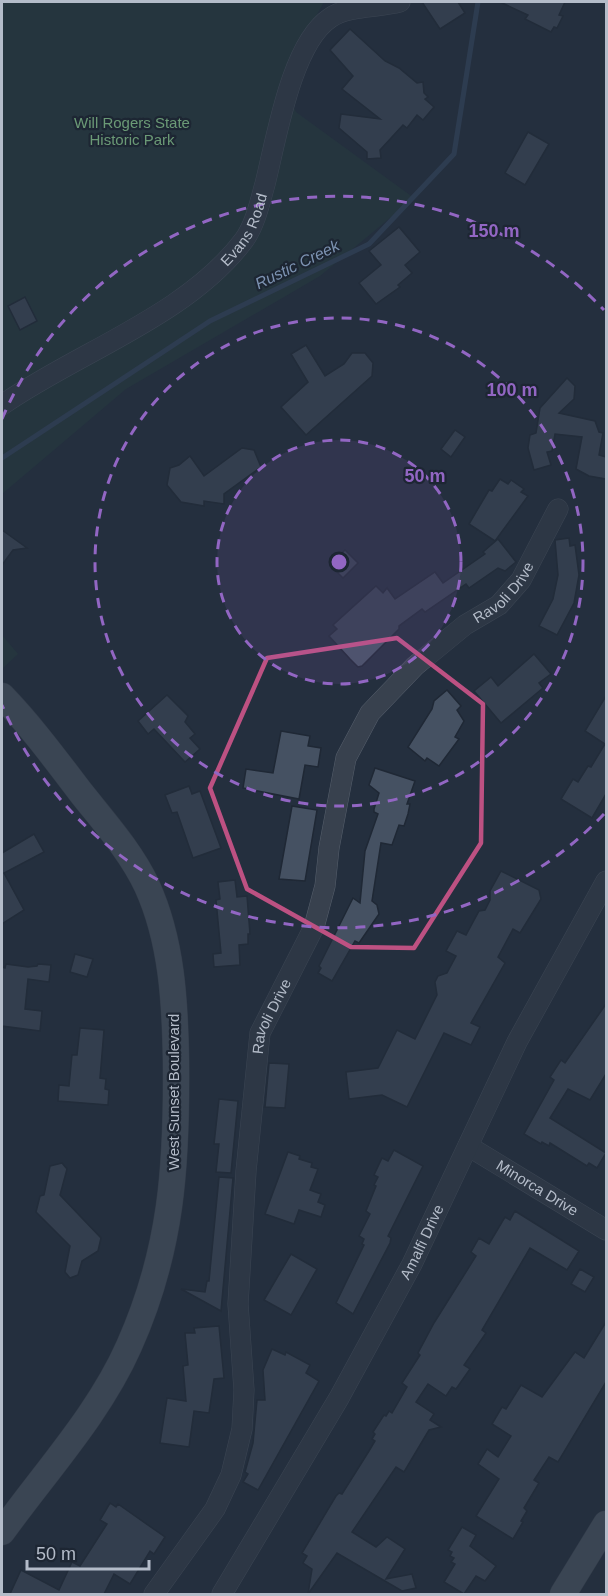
<svg xmlns="http://www.w3.org/2000/svg" width="608" height="1596" font-family="Arial,sans-serif">
  <style>
    .green { fill: #263c3f }
    .lines { fill: none; stroke-linecap: round; stroke-linejoin: round }
    .stream { stroke: #394c67; stroke-width: 5 }
    .building { fill: #455162; stroke: #1f2835; stroke-width: 1.5 }
    .minor-casing { stroke: #565f6c; stroke-width: 21 }
    .major-casing { stroke: #414a57; stroke-width: 27 }
    .minor { stroke: #38414e; stroke-width: 20 }
    .major { stroke: #56606e; stroke-width: 26 }
    .marked { fill: none; stroke: #bd5182; stroke-width: 4.5; stroke-linejoin: round }
    .ring { fill: none; stroke: #9266c3; stroke-width: 3; stroke-dasharray: 10 8 }
    .labels { text-anchor: middle; stroke-width: 4.5; stroke-linejoin: round; paint-order: stroke }
    .park-label { font-size: 15px; fill: #6b9a76; stroke: #1d2633 }
    .street-label { font-size: 15px; fill: #b4bcc9; stroke: #1d2633 }
    .water-label { font-size: 16px; font-style: italic; fill: #7c92b1; stroke: #1d2633 }
    .centre { fill: #9266c3; stroke: #1d2633; stroke-width: 3 }
    .ring-label { font-size: 18px; text-anchor: middle; font-weight: bold; fill: #9266c3; stroke: #1d2633; stroke-width: 4.5; stroke-linejoin: round; paint-order: stroke }
  </style>
  <rect width="100%" height="100%" fill="#242f3e"/>
  <g class="green">
    <polygon points="2,2 324,2 289,64 283,86 296,112 414,198 320,276 126,389 2,494"/>
    <polygon points="2,635 18,654 2,669"/>
  </g>
  <g class="lines">
    <polyline class="stream" points="2,458 210,321 369,244 454,154 478,2"/>
  </g>
  <g class="building">
    <polygon points="422,2 458,2 465,13 440,29"/>
    <polygon points="500,2 565,2 559,15 563,16 557,28 554,27 551,32 525,19 528,15"/>
    <polygon points="350,29 385,61 399,68 417,83 423,82 424,93 428,97 425,99 434,107 423,120 417,115 407,128 403,125 380,150 381,158 367,159 367,152 339,128 341,114 380,119 342,89 353,76 330,50"/>
    <polygon points="528,132 549,144 525,185 505,173"/>
    <polygon points="399,227 420,252 405,265 412,273 398,285 400,287 376,304 359,283 381,265 369,251"/>
    <polygon points="25,297 37,321 20,330 8,306"/>
    <polygon points="306,345 325,376 344,364 352,353 365,353 373,363 372,376 306,435 281,407 308,382 291,354"/>
    <polygon points="567,378 575,386 574,399 559,413 595,421 599,432 603,433 599,455 606,457 606,479 589,476 576,469 582,437 555,434 552,451 547,452 551,465 534,470 528,448 530,435 536,433 540,408"/>
    <polygon points="455,430 465,437 451,457 441,449"/>
    <polygon points="242,448 254,450 261,467 224,494 224,504 204,501 204,506 181,502 167,485 170,468 179,465 190,456 204,476"/>
    <polygon points="500,479 508,484 511,480 524,489 521,492 528,496 495,541 469,524 489,490 492,491"/>
    <polygon points="2,530 27,548 13,550 2,565"/>
    <polygon points="569,538 570,546 575,545 579,575 574,603 557,635 539,626 553,599 558,575 555,540"/>
    <polygon points="498,539 516,562 505,571 498,568 469,588 466,584 425,612 422,609 399,626 399,629 362,666 358,667 350,659 329,636 337,629 333,625 376,586 383,593 387,588 395,599 435,572 443,583 485,554 483,552"/>
    <polygon points="345,550 358,563 343,578 330,565"/>
    <polygon points="534,654 551,674 539,683 543,688 501,723 474,691 491,677 498,686"/>
    <polygon points="447,690 461,706 457,710 464,721 455,737 459,739 439,766 427,758 425,761 408,747 432,709 434,701"/>
    <polygon points="167,695 188,716 185,722 195,734 190,738 200,749 185,762 154,729 148,734 138,721"/>
    <polygon points="606,696 606,794 592,818 561,799 573,779 578,782 588,766 591,767 605,744 585,731"/>
    <polygon points="281,731 310,736 308,746 321,748 318,767 305,765 299,799 243,788 246,769 273,773"/>
    <polygon points="375,768 415,781 407,804 410,804 408,814 404,826 399,825 392,845 381,843 372,901 377,905 379,914 359,943 355,941 332,981 318,973 321,968 319,966 353,898 360,903 365,851 378,814 374,812 374,809 379,793 369,785"/>
    <polygon points="189,786 192,794 200,791 221,848 193,858 177,812 172,813 165,795"/>
    <polygon points="292,806 317,810 305,881 279,879"/>
    <polygon points="34,834 44,852 4,873 24,910 2,924 2,853"/>
    <polygon points="501,871 539,890 541,899 520,933 513,929 498,957 505,963 471,1023 480,1027 471,1045 444,1033 407,1107 382,1095 349,1099 346,1072 378,1068 397,1030 415,1039 437,995 435,982 438,976 447,973 456,956 446,951 457,931 466,935 479,911 485,910 490,900 490,891"/>
    <polygon points="235,880 237,897 247,896 250,934 248,934 248,944 239,945 240,965 214,967 213,954 221,953 216,900 220,899 218,882"/>
    <polygon points="75,954 93,959 87,977 70,972"/>
    <polygon points="6,964 28,967 37,966 38,964 51,965 49,982 28,979 25,1009 42,1011 40,1031 2,1026 2,967 5,968"/>
    <polygon points="606,1004 606,1074 590,1100 568,1089 550,1118 606,1153 597,1168 589,1163 587,1166 550,1143 549,1146 542,1142 541,1144 524,1134 554,1080 550,1077 561,1060 565,1063"/>
    <polygon points="80,1028 104,1030 100,1078 106,1079 105,1089 109,1090 108,1105 58,1101 59,1085 69,1086 72,1055 77,1055"/>
    <polygon points="269,1063 289,1064 285,1108 265,1107"/>
    <polygon points="219,1099 238,1101 231,1173 216,1172 219,1144 214,1144"/>
    <polygon points="394,1150 423,1166 388,1236 391,1238 390,1243 353,1314 336,1303 364,1245 362,1244 364,1239 359,1236 370,1214 366,1211 376,1186 374,1185 378,1177 374,1175 382,1158 388,1161"/>
    <polygon points="288,1152 300,1156 299,1159 312,1163 311,1167 318,1169 310,1190 321,1194 318,1202 325,1205 321,1217 299,1210 294,1224 265,1214"/>
    <polygon points="62,1163 67,1169 60,1195 101,1238 98,1251 82,1261 78,1275 70,1278 65,1272 70,1246 36,1212 40,1196 44,1195 50,1166"/>
    <polygon points="219,1177 233,1178 221,1311 181,1289 205,1292 207,1281 209,1281"/>
    <polygon points="515,1211 579,1251 567,1270 530,1248 482,1330 486,1333 464,1365 470,1369 456,1389 452,1387 446,1396 428,1384 416,1402 434,1414 430,1420 441,1427 429,1430 404,1472 396,1467 352,1532 376,1547 387,1537 405,1549 386,1579 412,1574 416,1588 402,1591 337,1553 308,1594 312,1569 303,1563 307,1556 302,1553 336,1496 339,1493 342,1494 369,1451 375,1441 372,1439 375,1434 373,1432 384,1415 386,1416 389,1411 392,1413 407,1387 402,1383 420,1355 418,1353 434,1323 476,1256 471,1252 479,1238 489,1244 505,1217 510,1220"/>
    <polygon points="291,1254 317,1269 291,1315 264,1300"/>
    <polygon points="580,1269 594,1277 585,1292 571,1284"/>
    <polygon points="606,1322 606,1382 558,1462 549,1457 534,1480 539,1483 524,1508 527,1511 521,1521 523,1522 513,1539 476,1516 499,1479 478,1464 487,1449 498,1457 511,1436 492,1424 502,1407 506,1409 521,1385 542,1397 575,1352 584,1358"/>
    <polygon points="219,1326 224,1378 214,1379 209,1413 194,1411 189,1447 160,1443 167,1398 186,1401 183,1366 188,1365 185,1333 195,1333 194,1328"/>
    <polygon points="272,1349 285,1355 286,1352 310,1365 306,1373 319,1381 258,1490 243,1482 248,1474 245,1472 253,1443 257,1400 265,1400 263,1370"/>
    <polygon points="110,1503 116,1507 118,1504 165,1537 154,1554 150,1551 130,1584 114,1574 104,1594 10,1594 21,1570 59,1590 72,1562 80,1566 107,1524 100,1520"/>
    <polygon points="462,1527 476,1535 470,1546 496,1566 485,1581 476,1576 464,1594 444,1582 455,1564 451,1562 454,1558 450,1556 452,1552 448,1550"/>
  </g>
  <g class="lines">
    <defs>
      <g id="minor">
        <path id="s1" d="M2,405C78,352 187,316 244,240C255,225 260,202 265,184C276,141 291,44 330,18C348,5 379,8 400,2"/>
        <path id="s2" d="M468,1146L606,1230"/>
        <path id="s3" d="M154,1594L215,1509L231,1475L242,1429L244,1390L238,1304L246,1171L260,1033L314,927L325,886L329,848L346,758L370,713L415,666L465,625L499,605L521,580L558,509"/>
        <path id="s4" d="M222,1594L339,1398L412,1264L517,1042L606,881"/>
      </g>
      <g id="major">
        <path d="M2,696C31,726 56,760 82,794C105,823 131,852 147,886C172,941 175,1002 176,1061C177,1165 172,1250 129,1346C99,1414 45,1472 2,1532"/>
        <polyline points="563,1594 606,1524"/>
      </g>
    </defs>
    <use href="#minor" class="minor-casing"/>
    <use href="#major" class="major-casing"/>
    <use href="#minor" class="minor"/>
    <use href="#major" class="major"/>
  </g>
  <path d="M0 0H608V1596H0ZM397,638L483,704L481,843L414,948L351,947L247,889L210,788L267,658Z" fill="#242f3e" fill-opacity=".55" fill-rule="evenodd"/>
  <path class="marked" d="M397,638L483,704L481,843L414,948L351,947L247,889L210,788L267,658Z"/>
  <circle cx="339" cy="562" r="122" fill="#9266c3" fill-opacity=".12"/>
  <g class="ring">
    <circle cx="339" cy="562" r="122"/>
    <circle cx="339" cy="562" r="244"/>
    <path d="M604 814A366 366 0 0 1 2 705M2 419A366 366 0 0 1 604 310"/>
  </g>
  <g class="labels">
    <g class="park-label">
      <text x="132" y="128">Will Rogers State<tspan x="132" dy="17">Historic Park</tspan></text>
    </g>
    <g class="street-label">
      <text dy="5" stroke="none"><textPath href="#s1" startOffset="304">Evans Road</textPath></text>
      <text dy="5" stroke="none"><textPath href="#s3" startOffset="1110">Ravoli Drive</textPath></text>
      <text dy="5" stroke="none"><textPath href="#s3" startOffset="606">Ravoli Drive</textPath></text>
      <text transform="translate(174 1092) rotate(-90)" y="5">West Sunset Boulevard</text>
      <text dy="5" stroke="none"><textPath href="#s2" startOffset="81">Minorca Drive</textPath></text>
      <text dy="5" stroke="none"><textPath href="#s4" startOffset="405">Amalfi Drive</textPath></text>
    </g>
    <g class="water-label">
      <text transform="translate(297 264) rotate(-26)" y="6">Rustic Creek</text>
    </g>
  </g>
  <circle cx="339" cy="562" r="9" class="centre"/>
  <g class="ring-label">
    <text x="494" y="237">150 m</text>
    <text x="512" y="396">100 m</text>
    <text x="425" y="482">50 m</text>
  </g>
  <rect width="608" height="1596" fill="none" stroke="#b4bcc9" stroke-width="6"/>
  <path d="M27 1560v9h122v-9" fill="none" stroke="#b4bcc9" stroke-width="3"/>
  <text x="36" y="1560" font-size="18" fill="#b4bcc9" stroke="#1d2633" stroke-width="4.5" paint-order="stroke">50 m</text>
</svg>
